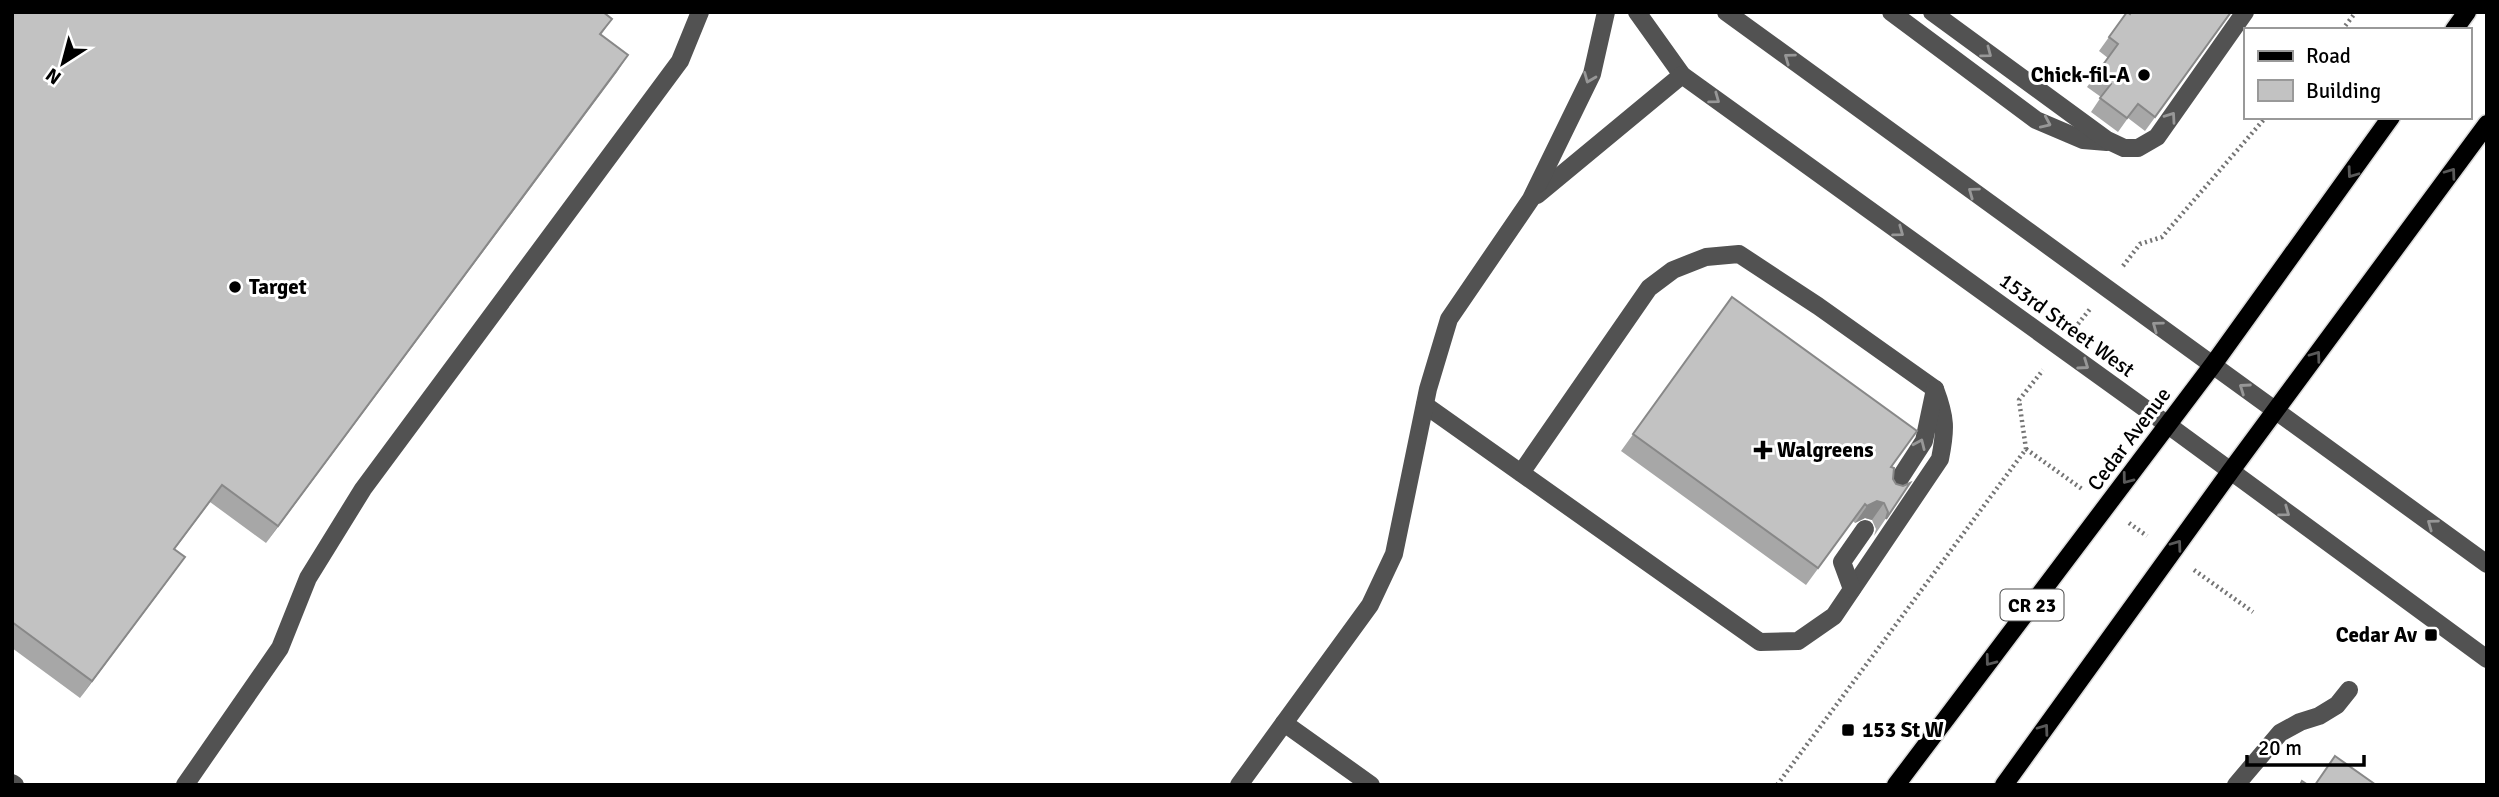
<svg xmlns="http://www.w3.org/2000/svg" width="2499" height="797" font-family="Signika,sans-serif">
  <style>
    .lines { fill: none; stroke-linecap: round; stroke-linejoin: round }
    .major-casing { stroke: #dbdbdb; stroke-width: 21 }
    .path { stroke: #747474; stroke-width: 4.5; stroke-dasharray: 2 3.5; stroke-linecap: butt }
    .minor { stroke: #525252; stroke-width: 18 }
    .major { stroke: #000; stroke-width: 18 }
    .wall { fill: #a7a7a7 }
    .shaded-wall { fill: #888 }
    .building { fill: #c2c2c2; stroke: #888; stroke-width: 2 }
    .oneway { stroke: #979797 }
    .oneway2 { stroke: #595959 }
    .poi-dot { fill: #000; stroke: #fff; stroke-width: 2.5 }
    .labels { text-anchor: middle; stroke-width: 6; stroke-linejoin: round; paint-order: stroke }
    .shield { fill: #fff; stroke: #4c4c4c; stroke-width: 2 }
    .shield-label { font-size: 19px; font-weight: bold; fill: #000 }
    .poi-label { font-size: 21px; font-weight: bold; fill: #000; stroke: #fff; text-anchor: start }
    .street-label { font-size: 21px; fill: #000; stroke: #fff }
  </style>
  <rect width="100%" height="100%" fill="#fff"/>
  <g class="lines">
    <defs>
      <g id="major">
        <polyline points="2454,30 2467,12"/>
        <polyline points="1896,785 2212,366 2391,117"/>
        <polyline points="2004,785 2230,472 2487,124"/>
      </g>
    </defs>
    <use href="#major" class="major-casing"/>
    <g class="path">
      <polyline points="2342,30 2356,12"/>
      <polyline points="2123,266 2140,244 2162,237 2266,117"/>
      <polyline points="2078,324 2090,309"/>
      <polyline points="2026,449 2082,489"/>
      <polyline points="2129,523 2147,536"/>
      <polyline points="2194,570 2253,612"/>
      <polyline points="1777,785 2026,449 2019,400 2043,370"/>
    </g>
    <g class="minor">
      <polyline points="1637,12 1682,75 2168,425 2487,659"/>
      <polyline points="1726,12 2487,564"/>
      <polyline points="1891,12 2036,120 2083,140 2107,142"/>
      <polyline points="1932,12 2107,140 2124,148 2138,148 2157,137 2245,12"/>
      <polyline points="1537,195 1682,75"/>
      <path d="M1425,405L1760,642L1798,641L1834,616L1940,459C1946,429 1946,418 1935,389L1818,306L1739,254L1706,257L1673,270L1649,288L1521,473"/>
      <polyline points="1891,492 1924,441 1935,389"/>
      <polyline points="1852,589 1842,562 1865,529"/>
      <polyline points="1284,723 1371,785"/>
      <polyline points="12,783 15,785"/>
      <polyline points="185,785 280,648 308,578 363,489 680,61 700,12"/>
      <polyline points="1239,785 1370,605 1394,554 1428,389 1449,319 1531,199 1592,74 1606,12"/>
      <polyline points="2236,785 2280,733 2300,722 2319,716 2337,705 2349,690"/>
    </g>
    <use href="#major" class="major"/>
  </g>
  <g class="wall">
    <polygon points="12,12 612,19 601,35 628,55 266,543 210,502 175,549 185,557 80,698 12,648"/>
    <polygon points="2127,12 2130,14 2232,12 2145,131 2128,118 2118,132 2091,112 2101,97 2087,87 2108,58 2099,51"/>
    <polygon points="1732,297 1892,467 1893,479 1896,484 1903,486 1910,483 1874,536 1876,529 1872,520 1865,518 1855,523 1853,521 1806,585 1621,451"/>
  </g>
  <g class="shaded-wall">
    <polygon points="628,55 617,72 266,543 278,526"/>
    <polygon points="1877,501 1884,503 1872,520 1865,518 1855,523 1867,506"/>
    <polygon points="185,557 173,574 80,698 92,681"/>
  </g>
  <g class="building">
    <polygon points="12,12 603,12 612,19 600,34 628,55 278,526 222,485 174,549 185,557 92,681 12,622"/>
    <polygon points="2127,12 2130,14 2131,12 2231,12 2155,117 2138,104 2127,118 2100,98 2111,84 2097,73 2118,44 2109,37"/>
    <polygon points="1732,297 1917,431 1891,467 1894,468 1893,479 1896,484 1903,486 1910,483 1886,519 1888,512 1884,503 1877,501 1867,506 1865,504 1818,568 1633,434"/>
    <polygon points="2335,756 2376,785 2315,785"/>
    <polygon points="2302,781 2308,785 2300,785"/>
  </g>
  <defs><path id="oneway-chevron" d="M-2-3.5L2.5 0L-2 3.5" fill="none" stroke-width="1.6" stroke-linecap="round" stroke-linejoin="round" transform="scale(1.75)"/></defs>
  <g class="oneway">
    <use href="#oneway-chevron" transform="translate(1987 53) rotate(37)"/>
    <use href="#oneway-chevron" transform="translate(1789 58) rotate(-144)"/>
    <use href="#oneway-chevron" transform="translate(1589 78) rotate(112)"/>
    <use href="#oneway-chevron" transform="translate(1715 99) rotate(36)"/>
    <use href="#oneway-chevron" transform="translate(2171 117) rotate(-55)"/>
    <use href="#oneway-chevron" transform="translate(2046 123) rotate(24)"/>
    <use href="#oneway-chevron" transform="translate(1973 192) rotate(-144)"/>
    <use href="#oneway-chevron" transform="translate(1899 232) rotate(36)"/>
    <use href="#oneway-chevron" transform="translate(2157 326) rotate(-144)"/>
    <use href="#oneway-chevron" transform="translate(2084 365) rotate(35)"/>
    <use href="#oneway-chevron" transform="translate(2244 388) rotate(-145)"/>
    <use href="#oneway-chevron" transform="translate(1920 444) rotate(-66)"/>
    <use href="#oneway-chevron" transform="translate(2285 512) rotate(36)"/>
    <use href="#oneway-chevron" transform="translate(2432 524) rotate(-144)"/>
  </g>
  <g class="oneway2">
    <use href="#oneway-chevron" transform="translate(2352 173) rotate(126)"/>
    <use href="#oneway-chevron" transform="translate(2451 173) rotate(-54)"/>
    <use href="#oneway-chevron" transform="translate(2316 356) rotate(-54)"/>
    <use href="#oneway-chevron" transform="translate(2127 479) rotate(127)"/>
    <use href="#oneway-chevron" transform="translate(2177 545) rotate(-54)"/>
    <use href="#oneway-chevron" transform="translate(1990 661) rotate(127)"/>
    <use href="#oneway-chevron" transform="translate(2044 729) rotate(-54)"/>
  </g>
  <g class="poi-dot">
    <circle cx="2144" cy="75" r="7"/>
    <circle cx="235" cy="287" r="7"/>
    <path d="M1759.5 439.5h7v7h7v7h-7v7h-7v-7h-7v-7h7z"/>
    <rect x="2424" y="628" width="14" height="14" rx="3.5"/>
    <rect x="1841" y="723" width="14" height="14" rx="3.5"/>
  </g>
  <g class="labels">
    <rect class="shield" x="2000.5" y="589.5" width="63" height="31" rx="5"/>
    <g class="shield-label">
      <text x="2032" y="612">CR 23</text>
    </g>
    <g class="poi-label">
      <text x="2130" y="82" text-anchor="end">Chick-fil-A</text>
      <text x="249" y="294">Target</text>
      <text x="1777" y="457">Walgreens</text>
      <text x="2417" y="642" text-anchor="end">Cedar Av</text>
      <text x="1862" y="737">153 St W</text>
    </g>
    <g class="street-label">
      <text transform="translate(2067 325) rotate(36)" y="7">153rd Street West</text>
      <text transform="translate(2129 439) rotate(-53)" y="7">Cedar Avenue</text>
    </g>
  </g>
  <rect width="2499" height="797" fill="none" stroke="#000000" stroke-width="28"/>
  <rect x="2244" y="28" width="228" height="91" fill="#ffffff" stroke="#999999" stroke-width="2"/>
  <rect x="2258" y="51" width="35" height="10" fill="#000000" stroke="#999999" stroke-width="2"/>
  <text x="2306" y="63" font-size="21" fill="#000000">Road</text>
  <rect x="2258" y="80" width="35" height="21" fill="#c2c2c2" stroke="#999999" stroke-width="2"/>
  <text x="2306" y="98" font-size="21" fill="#000000">Building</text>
  <g transform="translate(63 63) rotate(216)" stroke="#ffffff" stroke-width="5" paint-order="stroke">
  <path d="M0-5L12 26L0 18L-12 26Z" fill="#000000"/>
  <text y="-10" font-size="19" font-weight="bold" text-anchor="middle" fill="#000000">N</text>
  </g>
  <path d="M2247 755v10h117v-10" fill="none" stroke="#000000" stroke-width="3.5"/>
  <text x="2258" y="755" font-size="21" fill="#000000" stroke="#ffffff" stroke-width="5" paint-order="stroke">20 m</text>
</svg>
